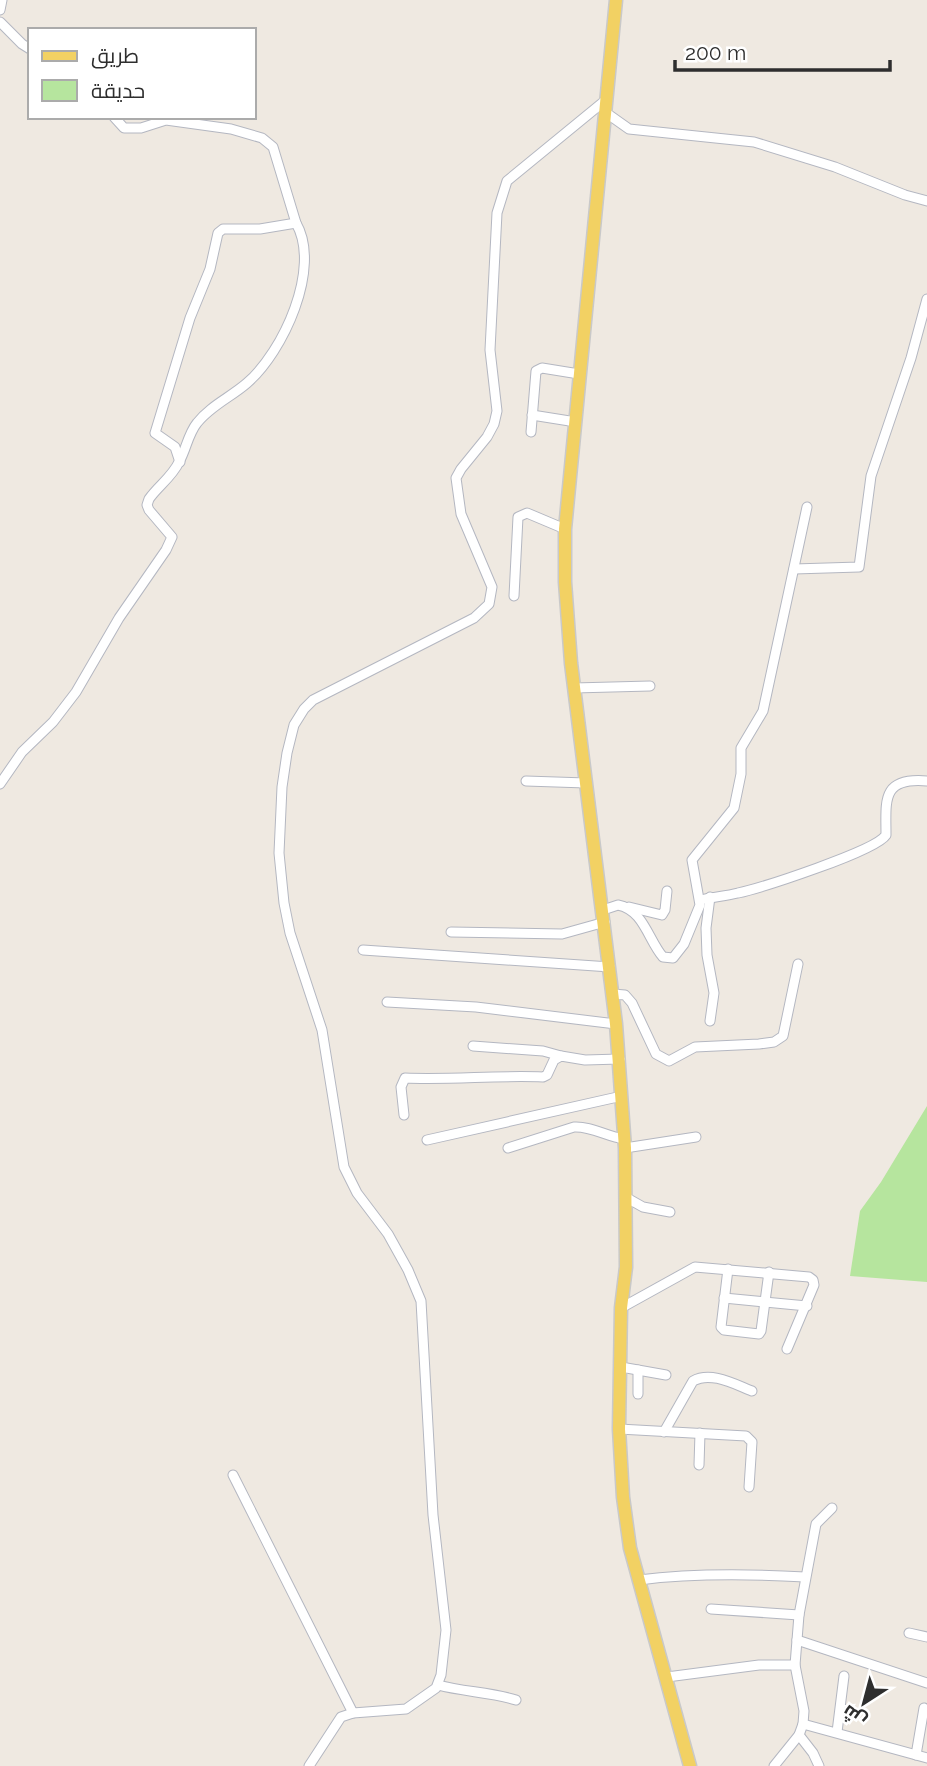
<svg xmlns="http://www.w3.org/2000/svg" width="927" height="1766" font-family="Raleway,Cairo,sans-serif">
  <style>
    .green { fill: #b6e59e }
    .lines { fill: none; stroke-linecap: round; stroke-linejoin: round }
    .minor-casing { stroke: #b4b7c1; stroke-width: 11 }
    .major-casing { stroke: #c9c9c9; stroke-width: 15 }
    .minor { stroke: #fff; stroke-width: 9 }
    .major { stroke: #f2d163; stroke-width: 12 }
  </style>
  <rect width="100%" height="100%" fill="#efe9e1"/>
  <polygon class="green" points="927,1106 927,1282 850,1276 860,1211 881,1182"/>
  <g class="lines">
    <defs>
      <g id="minor">
        <polyline points="0,10 2,0"/>
        <polyline points="0,22 22,44 30,49"/>
        <polyline points="605,112 629,129 754,142 835,167 905,195 927,201"/>
        <polyline points="532,415 576,422"/>
        <polyline points="531,432 536,371 542,368 579,374"/>
        <polyline points="180,462 175,447 155,433 190,318 210,269 218,233 223,229 260,229 296,223"/>
        <polyline points="794,569 859,567 871,476 911,358 927,299"/>
        <polyline points="514,596 518,517 527,513 565,529"/>
        <polyline points="574,688 650,686"/>
        <polyline points="526,781 586,783"/>
        <path d="M0,784L22,752L53,722L76,692L119,618L166,550L172,537L149,510L147,505L149,499C158,486 172,477 179,462C186,450 188,434 197,423C210,406 231,397 247,383C283,352 322,268 296,223L273,147L262,138L231,129L166,120L141,128H124L114,117"/>
        <path d="M700,900C713,897 726,896 738,893C761,888 876,851 886,835C886,801 881,777 927,781"/>
        <polyline points="629,907 662,915 665,910 667,891"/>
        <path d="M603,910L618,905C644,910 648,940 663,957L673,958L684,944L700,905L692,860L734,808L741,774V748L763,711L807,507"/>
        <polyline points="451,932 562,934 605,922"/>
        <polyline points="363,950 610,967"/>
        <polyline points="613,994 625,995 632,1003 656,1054 669,1061 695,1047 759,1044 774,1042 783,1036 798,964"/>
        <polyline points="387,1002 476,1007 616,1024"/>
        <polyline points="710,1021 714,993 707,955 706,928 710,897"/>
        <polyline points="473,1046 543,1051 561,1056"/>
        <path d="M404,1115L401,1087L405,1078C452,1080 497,1075 543,1077L547,1075L554,1060L561,1056L585,1060L620,1059"/>
        <polyline points="427,1140 622,1096"/>
        <path d="M508,1148L574,1127C592,1126 607,1137 625,1139"/>
        <polyline points="625,1148 696,1137"/>
        <polyline points="627,1198 643,1207 670,1212"/>
        <polyline points="728,1269 721,1327 724,1330 759,1334 761,1331 769,1272"/>
        <polyline points="724,1298 807,1306"/>
        <polyline points="621,1308 695,1267 809,1277 813,1280 814,1285 787,1349"/>
        <polyline points="621,1367 666,1375"/>
        <polyline points="638,1394 638,1370"/>
        <polyline points="619,1429 746,1436 752,1442 749,1487"/>
        <path d="M664,1432L693,1381C711,1371 734,1384 752,1391"/>
        <polyline points="699,1465 700,1433"/>
        <polyline points="233,1475 353,1713"/>
        <path d="M639,1580C694,1573 750,1574 805,1577"/>
        <polyline points="711,1609 799,1615"/>
        <polyline points="909,1633 927,1637"/>
        <polyline points="797,1640 927,1683"/>
        <polyline points="667,1677 759,1665 795,1665"/>
        <path d="M438,1685C464,1692 491,1692 516,1700"/>
        <polyline points="803,1724 927,1758"/>
        <polyline points="837,1732 844,1676"/>
        <polyline points="799,1735 813,1753 819,1766"/>
        <polyline points="916,1755 924,1708"/>
        <polyline points="309,1766 341,1717 353,1713 406,1709 436,1688 441,1675 446,1630 433,1515 421,1301 408,1270 388,1234 357,1193 344,1167 322,1030 290,933 284,903 279,853 282,787 287,753 294,725 304,709 313,700 474,618 489,604 492,587 461,514 456,478 461,469 487,437 494,424 497,411 490,350 497,213 507,181 607,99"/>
        <polyline points="774,1766 799,1735 803,1724 804,1711 795,1665 799,1615 816,1524 832,1508"/>
      </g>
      <polyline id="major" points="616,0 565,529 565,582 571,663 616,1024 625,1148 626,1267 621,1308 619,1429 623,1497 630,1548 690,1766"/>
    </defs>
    <use href="#minor" class="minor-casing"/>
    <use href="#major" class="major-casing"/>
    <use href="#minor" class="minor"/>
    <use href="#major" class="major"/>
  </g>
  <rect x="28" y="28" width="228" height="91" fill="#ffffff" stroke="#ababab" stroke-width="2"/>
  <rect x="42" y="51" width="35" height="10" fill="#f2d163" stroke="#ababab" stroke-width="2"/>
  <text x="91" y="63" font-size="21" fill="#2e2e2e">طريق</text>
  <rect x="42" y="80" width="35" height="21" fill="#b6e59e" stroke="#ababab" stroke-width="2"/>
  <text x="91" y="98" font-size="21" fill="#2e2e2e">حديقة</text>
  <g transform="translate(864 1703) rotate(216)" stroke="#ffffff" stroke-width="5" paint-order="stroke">
  <path d="M0-5L12 26L0 18L-12 26Z" fill="#2e2e2e"/>
  <text y="-10" font-size="19" font-weight="bold" text-anchor="middle" fill="#2e2e2e">ش</text>
  </g>
  <path d="M675 60v10h215v-10" fill="none" stroke="#2e2e2e" stroke-width="3.5"/>
  <text x="685" y="60" font-size="21" fill="#2e2e2e" stroke="#ffffff" stroke-width="5" paint-order="stroke">200 m</text>
</svg>
